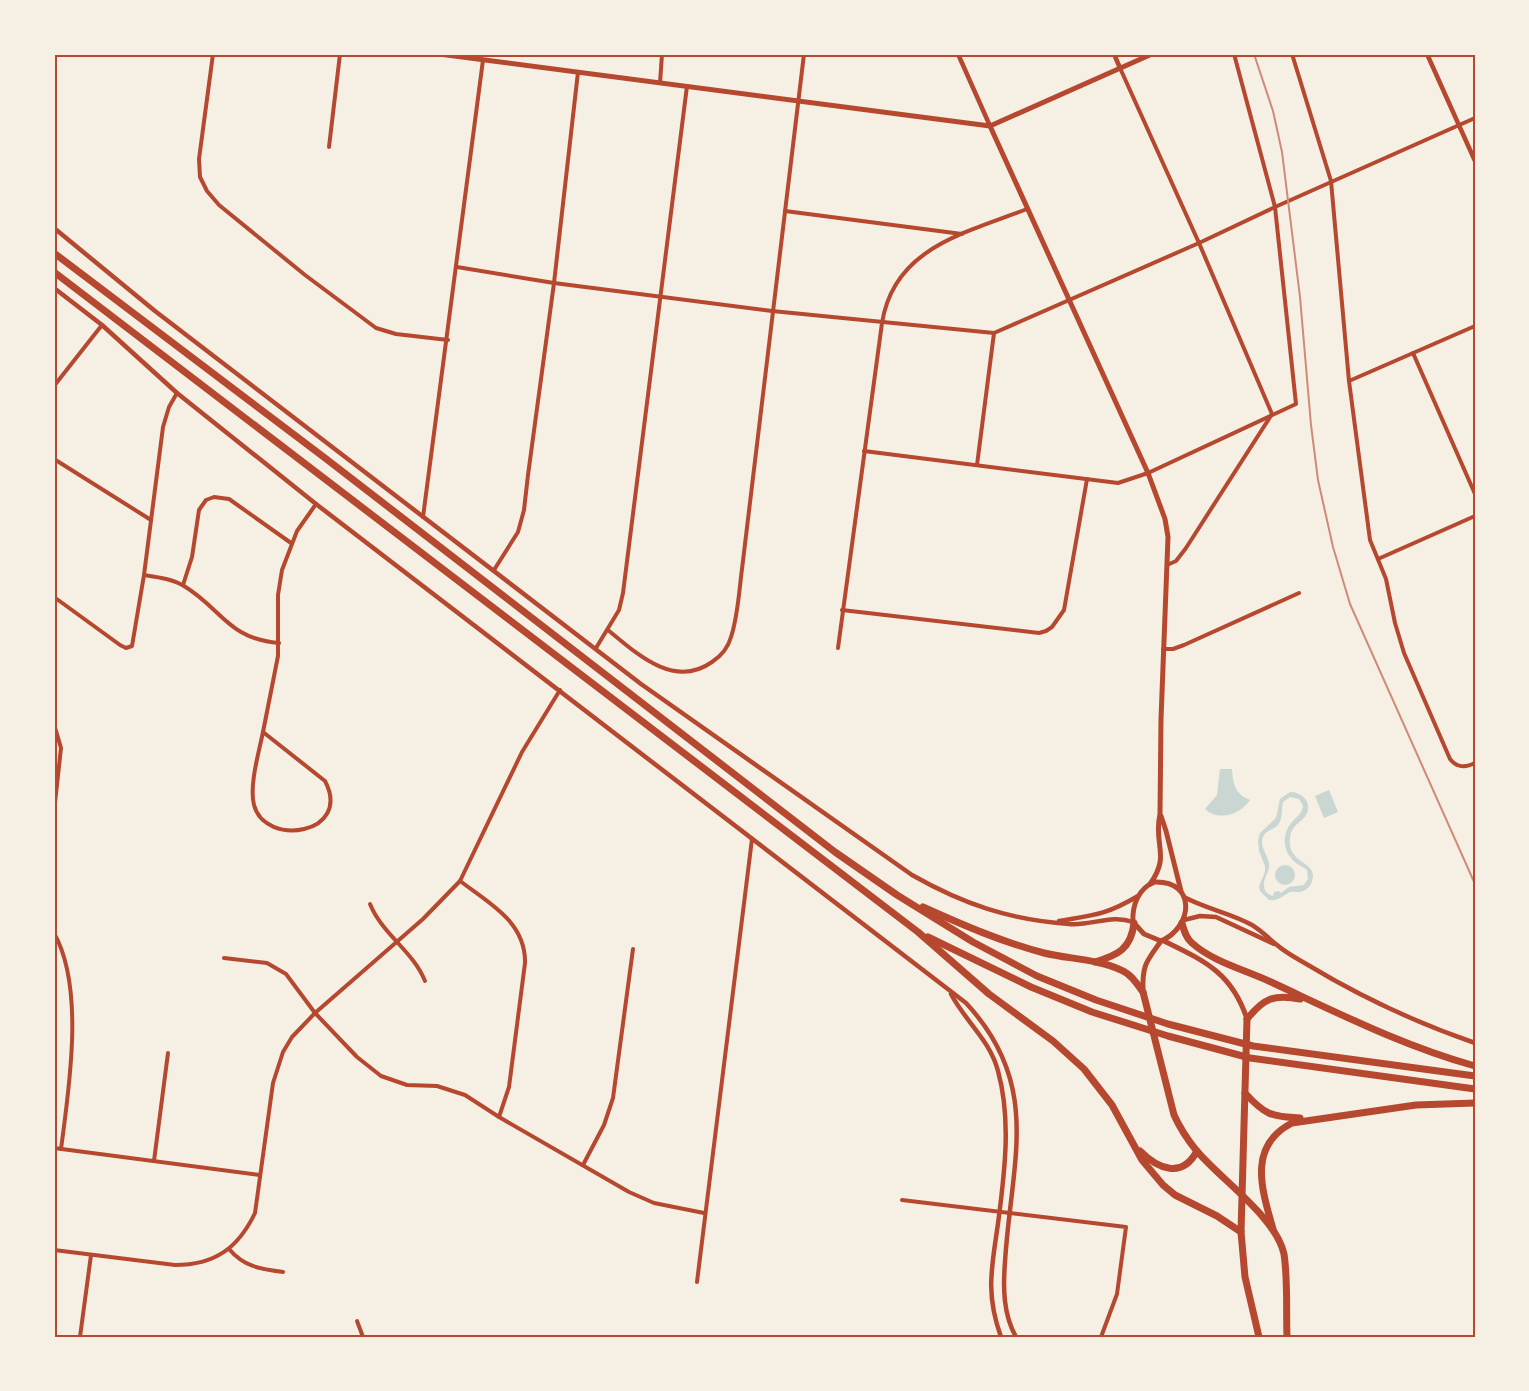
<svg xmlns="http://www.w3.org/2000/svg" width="1529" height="1391" font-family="Ubuntu,sans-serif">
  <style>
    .water { fill: #c9d6d2; fill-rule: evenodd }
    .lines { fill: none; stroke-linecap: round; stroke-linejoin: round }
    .minor { stroke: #b5482f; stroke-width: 4 }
    .tertiary { stroke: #b5482f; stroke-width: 4.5 }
    .secondary { stroke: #b5482f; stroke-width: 5 }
    .trunk { stroke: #b5482f; stroke-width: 7 }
    .motorway { stroke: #b5482f; stroke-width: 7 }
    .rail { stroke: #cf8b77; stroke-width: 2 }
    .neatline { fill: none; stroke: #b5482f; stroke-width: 2 }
  </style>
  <rect width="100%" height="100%" fill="#f6efe4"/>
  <g class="water">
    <path d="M1220,769H1232C1233,784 1235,794 1250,800C1241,814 1219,822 1205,809L1217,795Z"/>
    <polygon points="1329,790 1338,812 1324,818 1315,796"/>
    <path d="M1290,792C1301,792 1312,801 1307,813C1302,824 1291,823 1290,839C1289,846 1291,851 1295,856C1302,864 1317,867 1312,881C1311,885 1308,889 1303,891C1299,893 1294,891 1290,892C1281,896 1280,901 1269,900L1260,891L1259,886L1265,872V866L1259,851L1258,840L1260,833L1276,818L1280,799ZM1290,797L1299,799L1303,806C1302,814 1297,816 1292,822C1283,832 1282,848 1291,858C1295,864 1302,866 1307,870L1308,879L1304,885L1289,887L1281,893L1279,891L1274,892L1273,896C1268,894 1264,892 1264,886C1263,878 1270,872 1269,864C1268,854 1259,847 1263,837C1266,830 1273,830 1278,825C1283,819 1281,810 1283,802Z"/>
    <circle cx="1285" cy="875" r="10"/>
  </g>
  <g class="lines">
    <g class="minor">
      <polyline points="213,54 199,159 200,177 207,191 219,205 305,275 376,328 396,334 448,340"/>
      <path d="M1292,54L1331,181L1349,381L1370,540L1386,579L1395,623L1404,653L1450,759C1457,768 1465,768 1475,763"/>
      <polyline points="1120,68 1199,243 1272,414 1186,548 1176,561 1167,565"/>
      <polyline points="660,83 662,54"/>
      <polyline points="329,147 340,54"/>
      <polyline points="785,211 962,234"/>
      <polyline points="457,267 554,283 772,311 994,333 1199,243 1275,207 1475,118"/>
      <polyline points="1413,353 1475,494"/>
      <polyline points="1349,381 1475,326"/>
      <polyline points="54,386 102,325"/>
      <polyline points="864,451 1118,483 1148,473 1296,404 1275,207 1234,54"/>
      <polyline points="54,459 151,520"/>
      <polyline points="977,465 994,333"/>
      <polyline points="423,517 483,60"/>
      <polyline points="1378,559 1475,516"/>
      <polyline points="494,570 518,532 524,510 528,475 554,283 578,72"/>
      <path d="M144,575C157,577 173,579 184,586C222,609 228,639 279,643"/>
      <polyline points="183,585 192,557 199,510 206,500 214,497 229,499 291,543"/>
      <polyline points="54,597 120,645 126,648 132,646 144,575 163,427 169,407 177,393"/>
      <polyline points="842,610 1039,633 1046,631 1052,627 1064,610 1087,479"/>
      <path d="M608,630C637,654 674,689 712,662C721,656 728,648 731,637C738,616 739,591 742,569L804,54"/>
      <polyline points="596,648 619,610 623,593 687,86"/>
      <path d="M838,648L882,323C894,247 966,233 1027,209"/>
      <polyline points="1163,649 1173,649 1184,645 1299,593"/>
      <polyline points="54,724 61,748 54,812"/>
      <path d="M263,732L325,781C353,834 265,848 254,805C249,785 259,752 263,732Z"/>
      <polyline points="263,732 278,656 278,595 282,570 297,531 316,504"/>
      <path d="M460,881C489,903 526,922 525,963L509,1087L499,1117"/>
      <path d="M370,904C382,934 413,951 425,981"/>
      <path d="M54,933C85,988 69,1088 61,1149"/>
      <polyline points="224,958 267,963 286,974 315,1013 357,1057 381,1076 407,1085 437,1086 465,1095 499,1117 629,1192 654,1203 704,1213"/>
      <polyline points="54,1148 260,1175"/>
      <polyline points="154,1161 168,1053"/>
      <polyline points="583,1165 604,1125 613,1098 633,949"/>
      <polyline points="902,1200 1126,1227 1117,1294 1101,1337"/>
      <path d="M229,1249C244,1267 261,1269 283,1272"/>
      <path d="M54,1250L175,1265C215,1265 238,1248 255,1213L273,1083L283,1052L292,1037L315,1013L423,919L460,881L522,752L560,690"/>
      <polyline points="697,1282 752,839"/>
      <polyline points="357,1321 363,1337"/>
      <polyline points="80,1337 91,1255"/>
    </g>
    <g class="tertiary">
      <polyline points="958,54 990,126"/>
      <polyline points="1114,54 1120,68"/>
      <polyline points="1427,54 1475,161"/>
      <path d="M54,228L155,311L641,684L912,875C963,904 1010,920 1069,924C1092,926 1111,914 1133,922"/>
      <path d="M54,288L102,325L177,393L316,504L966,1003C1043,1086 1011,1162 1005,1262C1003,1287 1003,1314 1016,1337"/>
      <path d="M1184,897C1206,909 1231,913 1252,925C1262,931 1268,938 1277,945C1286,953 1298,959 1308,965C1361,997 1417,1023 1475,1043"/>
      <polyline points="1184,920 1200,916 1216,917 1274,944"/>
      <path d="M1059,921C1094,915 1106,915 1138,896"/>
      <path d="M951,994C965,1021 990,1040 998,1071C1011,1118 1005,1169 999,1216C993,1263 984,1290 1001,1337"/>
    </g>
    <g class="secondary">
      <polyline points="439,54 990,126 1152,54"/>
      <path d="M990,126L1148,473L1165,519L1168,537L1161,719L1160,814C1153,845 1171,855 1150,884"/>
      <polyline points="1161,816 1166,831 1181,891"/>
      <path d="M1155,882C1197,881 1193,927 1161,941L1144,934L1133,922C1132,906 1138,888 1155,882Z"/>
      <path d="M1164,941C1205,961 1232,973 1247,1019"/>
      <path d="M1143,991C1142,964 1147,961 1161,941"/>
    </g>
    <g class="trunk">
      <path d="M1143,992L1174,1115C1180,1128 1187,1139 1196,1150C1220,1179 1276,1217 1284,1254C1288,1280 1286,1311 1287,1337"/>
      <polyline points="1247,1019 1241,1232 1245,1277 1259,1337"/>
    </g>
    <g class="motorway">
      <polyline points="54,253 325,458 835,852 897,895 973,942 1037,976 1096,1000 1168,1024 1253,1046 1475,1076"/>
      <polyline points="54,272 918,932 989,994 1053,1041 1084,1069 1112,1105 1142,1160 1163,1185 1175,1195 1217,1216 1241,1232"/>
      <path d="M923,907C963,925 1002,942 1044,953C1069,959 1097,959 1121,970C1131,974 1137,984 1143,992"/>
      <path d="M1182,923C1184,931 1186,938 1192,943C1213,962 1246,970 1271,982C1338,1013 1403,1046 1475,1066"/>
      <polyline points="928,937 1031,987 1092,1012 1168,1036 1250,1058 1475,1089"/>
      <path d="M1095,962C1118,955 1131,949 1134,923"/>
      <path d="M1247,1019C1264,998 1274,994 1300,999"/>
      <path d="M1245,1093C1264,1114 1271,1117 1300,1118"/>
      <path d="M1140,1151C1158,1169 1182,1179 1197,1151"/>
      <path d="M1273,1229C1262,1190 1247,1146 1292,1123L1416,1105L1475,1103"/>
    </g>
    <polyline class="rail" points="1254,54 1273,111 1282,152 1300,297 1311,425 1318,480 1333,547 1350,604 1475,884"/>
  </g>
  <rect width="1529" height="1391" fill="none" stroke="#f6efe4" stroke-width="111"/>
  <rect x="56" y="56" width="1418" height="1280" class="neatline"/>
</svg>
